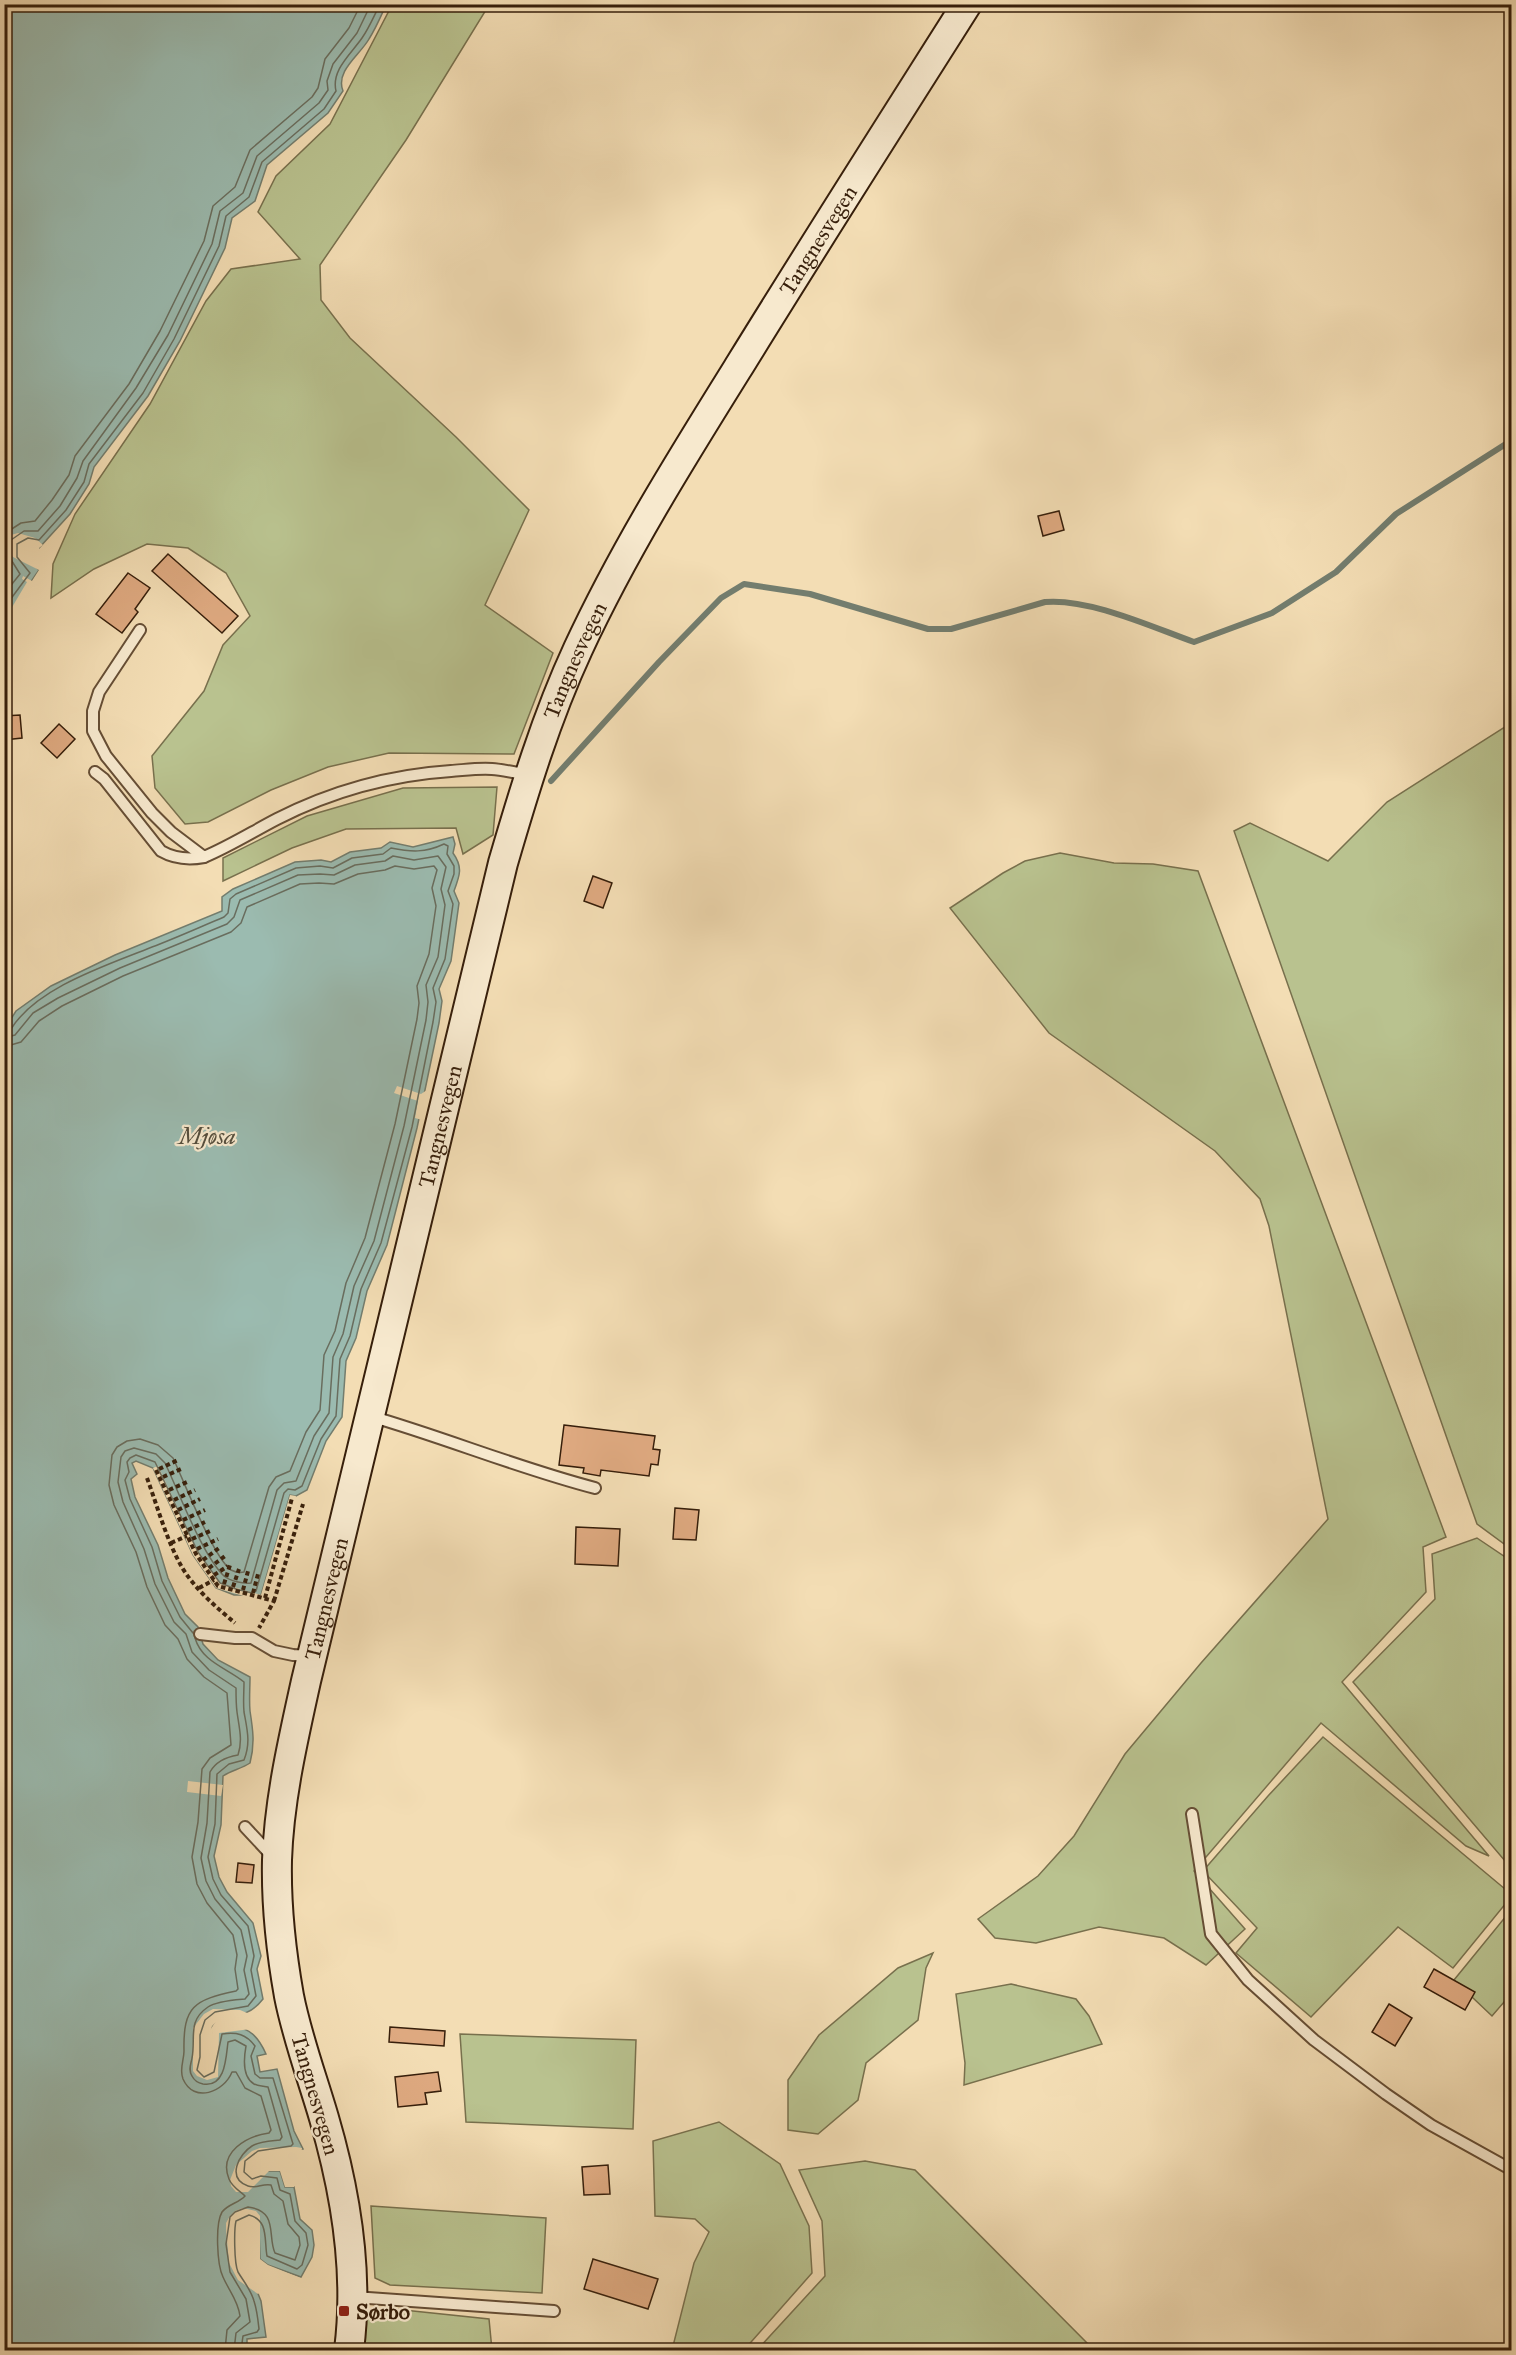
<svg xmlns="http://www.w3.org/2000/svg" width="1516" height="2355" font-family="'IM FELL Great Primer',serif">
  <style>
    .green { fill: #b9c28f; stroke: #78704d; stroke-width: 1.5 }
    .water { fill: #9bbbb0; stroke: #737d6e; stroke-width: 1.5 }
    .pier { fill: #f3ddb4 }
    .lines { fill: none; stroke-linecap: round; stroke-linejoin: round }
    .shore { stroke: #696d5e; stroke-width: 1.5 }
    .stream { stroke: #737d6e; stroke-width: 6 }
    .building { fill: #dea980; stroke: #371f0b; stroke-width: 1.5 }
    .lane-casing { stroke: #664e35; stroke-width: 14 }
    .secondary-casing { stroke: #371f0b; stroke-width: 32 }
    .path { stroke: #371f0b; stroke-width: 4; stroke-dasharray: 4.5 3; stroke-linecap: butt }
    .lane { stroke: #f7e9ce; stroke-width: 10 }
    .secondary { stroke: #f7e9ce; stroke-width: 28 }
    .poi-dot { fill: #8f2418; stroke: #f7e9ce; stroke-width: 2 }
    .labels { text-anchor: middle; stroke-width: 4.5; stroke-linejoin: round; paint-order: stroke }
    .street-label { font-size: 22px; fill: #371f0b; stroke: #f7e9ce }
    .poi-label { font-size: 22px; font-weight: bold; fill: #371f0b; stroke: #f7e9ce; text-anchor: start }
    .water-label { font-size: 24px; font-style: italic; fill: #554e3d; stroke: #f7e9ce }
  </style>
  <rect width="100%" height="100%" fill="#f3ddb4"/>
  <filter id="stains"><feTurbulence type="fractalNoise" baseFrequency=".00333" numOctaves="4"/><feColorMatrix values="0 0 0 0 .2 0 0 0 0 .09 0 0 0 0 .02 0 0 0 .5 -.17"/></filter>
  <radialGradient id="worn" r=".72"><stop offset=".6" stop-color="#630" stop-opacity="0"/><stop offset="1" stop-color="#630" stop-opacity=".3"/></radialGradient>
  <g class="green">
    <polygon points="392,5 489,5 406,140 320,265 321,300 350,338 456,437 529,510 485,605 553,653 514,754 389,753 328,767 271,790 208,822 185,824 155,788 152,756 204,691 223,645 250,616 226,573 188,548 147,544 94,569 51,598 53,564 75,514 150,404 206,301 231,269 300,259 258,212 276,176 330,124"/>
    <polygon points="1511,723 1511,1549 1477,1524 1234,831 1250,823 1328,861 1387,802"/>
    <polygon points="497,787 493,835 463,854 456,828 346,829 292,848 223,881 223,858 307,816 403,788"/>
    <polygon points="1060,853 1114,863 1153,864 1198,871 1446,1537 1423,1547 1426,1592 1342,1682 1489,1856 1466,1846 1321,1723 1194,1871 1245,1929 1206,1965 1164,1938 1099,1927 1036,1943 995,1938 978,1919 1038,1876 1074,1836 1125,1754 1201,1663 1328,1519 1269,1226 1260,1199 1215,1151 1049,1033 950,908 1003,873 1025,861"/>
    <polygon points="1477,1538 1511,1561 1511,1868 1353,1682 1435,1599 1432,1554"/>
    <polygon points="1323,1737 1511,1894 1511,1897 1453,1968 1398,1927 1311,2017 1236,1953 1257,1928 1203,1871 1268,1796"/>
    <polygon points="1511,1910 1511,1994 1492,2016 1454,1980"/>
    <polygon points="933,1953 926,1968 918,2020 866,2063 858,2100 818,2134 788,2130 788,2080 819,2035 898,1968"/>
    <polygon points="1011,1984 1076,1999 1089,2016 1102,2044 964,2085 965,2063 956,1994"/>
    <polygon points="460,2034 636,2040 633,2129 466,2122"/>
    <polygon points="719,2122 780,2164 809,2226 812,2273 744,2350 672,2350 694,2263 709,2232 695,2219 655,2216 653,2141"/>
    <polygon points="865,2161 915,2170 1094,2350 757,2350 825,2276 822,2221 799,2170"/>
    <polygon points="371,2206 546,2218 542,2293 390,2285 375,2278"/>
    <polygon points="394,2309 489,2319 492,2350 357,2350 360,2317"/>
  </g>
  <g class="water">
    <path d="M5,5H386C381,16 376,28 369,39C360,55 335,71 343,91L328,113L267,165L255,201L232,218L225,248L180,341L148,396L94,467L89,484L70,514L39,548L29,543L22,547L23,555L39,570L8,615L5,612Z"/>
    <path d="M453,837L455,844L453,853C463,867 460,875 454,891L459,903L451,961L439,989L442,1001L439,1023L417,1128L387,1245L367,1291L356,1338L346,1361L342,1417L326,1441L307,1490L296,1496L290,1495L261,1595H234L216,1588L193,1555L153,1468L136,1461L132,1463L137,1474L131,1479L135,1497L158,1545L168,1578L185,1614L198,1627L203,1644L218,1660L250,1677C250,1688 249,1700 250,1711C253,1730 255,1744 250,1763C241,1769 232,1770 223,1776L221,1825L214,1856L219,1877L227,1892L253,1923L261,1956L257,1969L263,1999C249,2017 238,2014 217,2018L206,2035L210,2069L214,2029C242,2025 254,2027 266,2054L257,2056L260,2072L277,2069L294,2131L303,2149L260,2156L250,2164V2171H280L285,2187H294L300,2219L312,2230L314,2245L312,2257L301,2277L268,2265L260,2259L259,2231L249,2221L241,2224L243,2267L254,2284L261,2301L266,2337L247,2339V2350H5L4,1030L16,1011L51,986L115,955L222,911V897L233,889L295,862L321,860L331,862L350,852L381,848L390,842L413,847Z"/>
  </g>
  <g class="pier">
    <polygon points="18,533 35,538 43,545 39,548 40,551 29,547 25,549 26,554 40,567 41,572 11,615 8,615 6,618 5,612 8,614 27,582 22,579 23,576 32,581 39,570 13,557 8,550 6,543 11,535"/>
    <polygon points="397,1086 421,1094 427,1090 422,1120 415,1118 418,1101 394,1093"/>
    <polygon points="158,1466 197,1549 220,1583 261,1595 290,1495 296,1496 295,1499 292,1498 263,1598 258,1600 216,1588 193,1555 153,1468"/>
    <polygon points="188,1781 223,1785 221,1796 187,1792"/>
    <polygon points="213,2009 240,2010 252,2015 218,2020 212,2026 209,2036 209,2056 213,2027 238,2023 251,2029 219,2033 218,2077 207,2080 197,2076 193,2071 193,2028 204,2014"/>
    <polygon points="296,2147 302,2148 301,2155 261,2159 253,2166 253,2170 260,2167 281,2168 286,2174 288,2184 294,2184 294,2187 285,2187 280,2171 269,2171 248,2192 236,2192 231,2186 230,2180 236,2165 252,2151 260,2148"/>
    <polygon points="243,2208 256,2211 260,2216 260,2259 268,2265 303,2279 267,2268 258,2261 256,2232 249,2224 244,2226 245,2240 243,2243 246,2266 261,2292 258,2294 238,2280 229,2263 226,2229 226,2223 230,2216 235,2211"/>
  </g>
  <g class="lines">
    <g class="shore">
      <polyline points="4,534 21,523 35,521 52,500 69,475 75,456 129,384 160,331 204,241 213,206 235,187 250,150 312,97 318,88 325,59 349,28 361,4"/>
      <polyline points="4,594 20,574 10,558 11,540 24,531 38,531 60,506 77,478 83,461 136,388 168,335 212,244 220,211 243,193 257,156 319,103 328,90 327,81 333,64 357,33 371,4"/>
      <path d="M4,608L30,573L17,557V544L28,538L39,540L66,510L84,482L89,464L143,393L174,339L219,246L226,216L249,197L262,162L324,109L336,91C331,70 351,54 362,38C369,28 374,16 380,4"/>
      <path d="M4,1031L11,1029C37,987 108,965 152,947C176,938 200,927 224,917L228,913L230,899L236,894L296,868L320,866L333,868L352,858L383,854L391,848C411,852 425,853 444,844L448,846L447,854L454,866V874L448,891L453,904L445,959L433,988L436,1002L433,1022L412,1127L381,1243L361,1289L350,1336L340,1359L336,1416L321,1439L302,1486L295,1490L288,1489L284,1493L256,1591L252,1593L236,1589L220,1583L198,1552L155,1462L136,1455L130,1458L127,1462L129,1472L125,1480L130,1499L152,1547L162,1581L180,1617L193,1633"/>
      <path d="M4,1038L15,1035L33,1013L58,998L120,968L227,924L234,917L240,900L298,875L320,874L334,875L355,865L385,861L393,856L414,860L438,856L446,867L441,889L445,905L438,957L426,985L428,1002L426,1020L404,1126L374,1241L354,1286L343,1334L333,1357L329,1413L314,1436L296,1481L284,1483L277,1490L251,1583C243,1584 230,1581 224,1576C202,1555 179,1492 165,1463L156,1454L134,1448L125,1451L121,1457L118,1482L123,1502L144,1549L155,1584L174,1622L186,1634L192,1652L209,1670L236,1688C236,1696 236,1704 237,1712C239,1727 243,1740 238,1755C226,1757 216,1761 210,1772L207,1823L201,1858L206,1881L215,1899L241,1930L247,1956L244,1970L249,1994L245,1999C234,2000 217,2001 208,2007C187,2021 196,2038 192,2058C191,2064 188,2070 192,2076C194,2080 198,2083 203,2084C226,2088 226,2056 228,2042L235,2040L246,2046C244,2057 242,2077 254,2084C258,2086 264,2086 268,2087L282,2137L280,2140C271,2141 260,2141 252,2146C239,2154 226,2178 248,2186C256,2189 263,2183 271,2185L274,2194L283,2201L288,2224L299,2237L300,2245L295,2260L275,2253C267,2236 279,2211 248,2207L235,2212L230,2217L226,2244L230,2272L246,2299L250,2322L236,2333L234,2350"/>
      <path d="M4,1047L21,1042L39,1021L62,1006L123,976L231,932L241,923L247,907L300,884L319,883L334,884L358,874L385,870L395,866L414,869L434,866L437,870L432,888L436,906L429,954L417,986L419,1003L417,1019L395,1124L365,1238L346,1283L335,1331L324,1355L320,1410L306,1432L290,1471L276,1477L269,1487L244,1572C240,1573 235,1572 231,1570C213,1557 184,1481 173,1458L158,1445L140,1439L127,1441L117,1447L112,1455L109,1485L114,1505L136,1552L147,1587L165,1625L178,1639L187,1659L204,1677L227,1693L231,1745L210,1758L202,1769L198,1822L192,1857L197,1884L207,1903L233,1935L237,1955L235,1969L238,1989L236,1991C194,2000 183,2006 184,2051C184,2061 179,2069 183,2079C194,2104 224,2092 232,2072H236L245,2088L261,2096L271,2130L269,2133C247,2136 218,2152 229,2179C232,2187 240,2191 245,2196C239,2203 228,2204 222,2212C215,2224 217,2265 223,2277C229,2291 238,2300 240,2316L227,2330L225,2350"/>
      <path d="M195,1638C202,1662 227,1668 244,1682C244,1692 243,1702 244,1712C247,1729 251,1743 244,1760L229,1764L217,1774L215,1824L208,1857L213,1879L221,1895L248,1926L254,1956L251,1970L256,1996L248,2006L215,2012L205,2020L200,2035V2057L197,2070L204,2077L214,2072L222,2034C237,2032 246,2034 255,2046L251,2056L255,2074L260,2078H273L293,2144L291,2146L258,2151L245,2161L244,2172L252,2179L261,2176L277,2178L280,2190L290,2194L295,2221L306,2233L308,2245L302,2265L297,2269L267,2256C264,2240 269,2220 249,2215L236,2221C234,2229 234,2263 238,2272C244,2282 251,2290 254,2301C257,2310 258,2320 259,2329L257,2332L243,2336L241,2350"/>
    </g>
    <path class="stream" d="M551,781L659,662L721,598L744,584L810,594L928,629H951L1045,602C1089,598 1152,627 1194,642L1272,613L1336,572L1396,514L1512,440"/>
  </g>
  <g class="building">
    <polygon points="1059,511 1064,530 1043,536 1038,516"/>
    <polygon points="168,554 238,616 222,633 152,571"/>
    <polygon points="128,573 150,588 135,609 138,612 122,633 96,614"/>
    <polygon points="20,715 22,738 4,740 4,716"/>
    <polygon points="59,724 75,739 57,758 41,743"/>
    <polygon points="593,876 612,883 603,908 584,901"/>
    <polygon points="564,1425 655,1436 653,1449 660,1450 658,1465 651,1464 649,1476 601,1470 600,1476 583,1473 584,1468 559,1465"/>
    <polygon points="675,1508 699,1510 696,1540 673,1539"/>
    <polygon points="576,1527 620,1529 618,1566 575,1564"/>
    <polygon points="238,1863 254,1865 252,1883 236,1882"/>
    <polygon points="1434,1969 1475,1992 1465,2010 1424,1987"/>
    <polygon points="1389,2004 1412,2018 1395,2046 1372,2032"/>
    <polygon points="390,2027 445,2031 444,2046 389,2042"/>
    <polygon points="438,2072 441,2091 425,2093 427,2104 398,2107 395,2077"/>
    <polygon points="608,2165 610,2194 584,2195 582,2167"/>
    <polygon points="593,2259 658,2279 648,2309 584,2289"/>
  </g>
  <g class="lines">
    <defs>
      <g id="lane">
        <path d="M140,630L99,692L93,711V731L106,756L152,813L171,832L204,857C230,846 252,832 277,819C332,791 390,775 451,771C465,770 479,768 492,769C504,770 516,773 528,774"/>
        <path d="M95,772L104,779L161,851C175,859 188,860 204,857"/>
        <path d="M370,1416C446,1438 518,1468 595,1488"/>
        <polyline points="200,1634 235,1638 252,1638 274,1651 293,1655 312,1656"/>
        <polyline points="1192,1814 1211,1934 1248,1980 1314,2040 1386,2094 1431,2125 1512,2170"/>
        <polyline points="245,1827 272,1856"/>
        <polyline points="354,2297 554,2311"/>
      </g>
      <g id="secondary">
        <path id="s1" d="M349,2350C359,2272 346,2193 324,2118C312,2077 297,2037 289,1996C281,1951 276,1905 277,1860C279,1800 293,1740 306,1681L503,863C524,791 546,718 578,649C624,550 683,456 741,363C815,243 891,124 967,4"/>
      </g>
    </defs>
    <use href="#lane" class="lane-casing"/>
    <use href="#secondary" class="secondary-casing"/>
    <g class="path">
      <polyline points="159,1469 178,1460"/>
      <polyline points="156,1470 196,1554 218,1586 274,1601 259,1628"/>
      <polyline points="163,1477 181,1469"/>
      <path d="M147,1478C158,1508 167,1542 183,1569C196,1590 217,1608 235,1623"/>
      <polyline points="169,1490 187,1482"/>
      <polyline points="174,1500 195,1490"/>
      <polyline points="178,1510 200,1499"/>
      <polyline points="183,1520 205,1510"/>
      <polyline points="188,1530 205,1522"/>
      <polyline points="192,1539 210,1531"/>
      <polyline points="171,1543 187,1536"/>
      <polyline points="197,1549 218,1539"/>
      <polyline points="203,1560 219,1548"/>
      <polyline points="209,1568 225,1556"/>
      <polyline points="214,1575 228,1566"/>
      <polyline points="224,1584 230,1565"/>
      <polyline points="233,1587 239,1569"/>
      <polyline points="199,1588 214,1580"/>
      <polyline points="243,1590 248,1571"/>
      <polyline points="253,1593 258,1574"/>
      <polyline points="265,1598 292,1498"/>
      <polyline points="274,1601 303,1504"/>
    </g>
    <use href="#lane" class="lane"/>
    <use href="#secondary" class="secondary"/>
  </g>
  <rect class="poi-dot" x="338" y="2305" width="12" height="12" rx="3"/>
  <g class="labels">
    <g class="street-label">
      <text dy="8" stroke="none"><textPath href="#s1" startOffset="2223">Tangnesvegen</textPath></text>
      <text dy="8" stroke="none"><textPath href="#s1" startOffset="1737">Tangnesvegen</textPath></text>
      <text dy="8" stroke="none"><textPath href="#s1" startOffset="1251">Tangnesvegen</textPath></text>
      <text dy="8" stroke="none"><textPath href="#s1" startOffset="765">Tangnesvegen</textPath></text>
      <text transform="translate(316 2094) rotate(74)" y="8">Tangnesvegen</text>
    </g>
    <g class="poi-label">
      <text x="356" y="2319">Sørbo</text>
    </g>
    <g class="water-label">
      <text x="207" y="1144">Mjøsa</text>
    </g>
  </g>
  <rect width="1516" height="2355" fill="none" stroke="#f3ddb4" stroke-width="24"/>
  <rect x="6" y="6" width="1504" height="2343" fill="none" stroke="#371f0b" stroke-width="3"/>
  <rect x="12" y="12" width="1492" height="2331" fill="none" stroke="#371f0b" stroke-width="1.5"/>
  <rect width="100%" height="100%" filter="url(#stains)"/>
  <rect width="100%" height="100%" fill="url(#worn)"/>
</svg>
